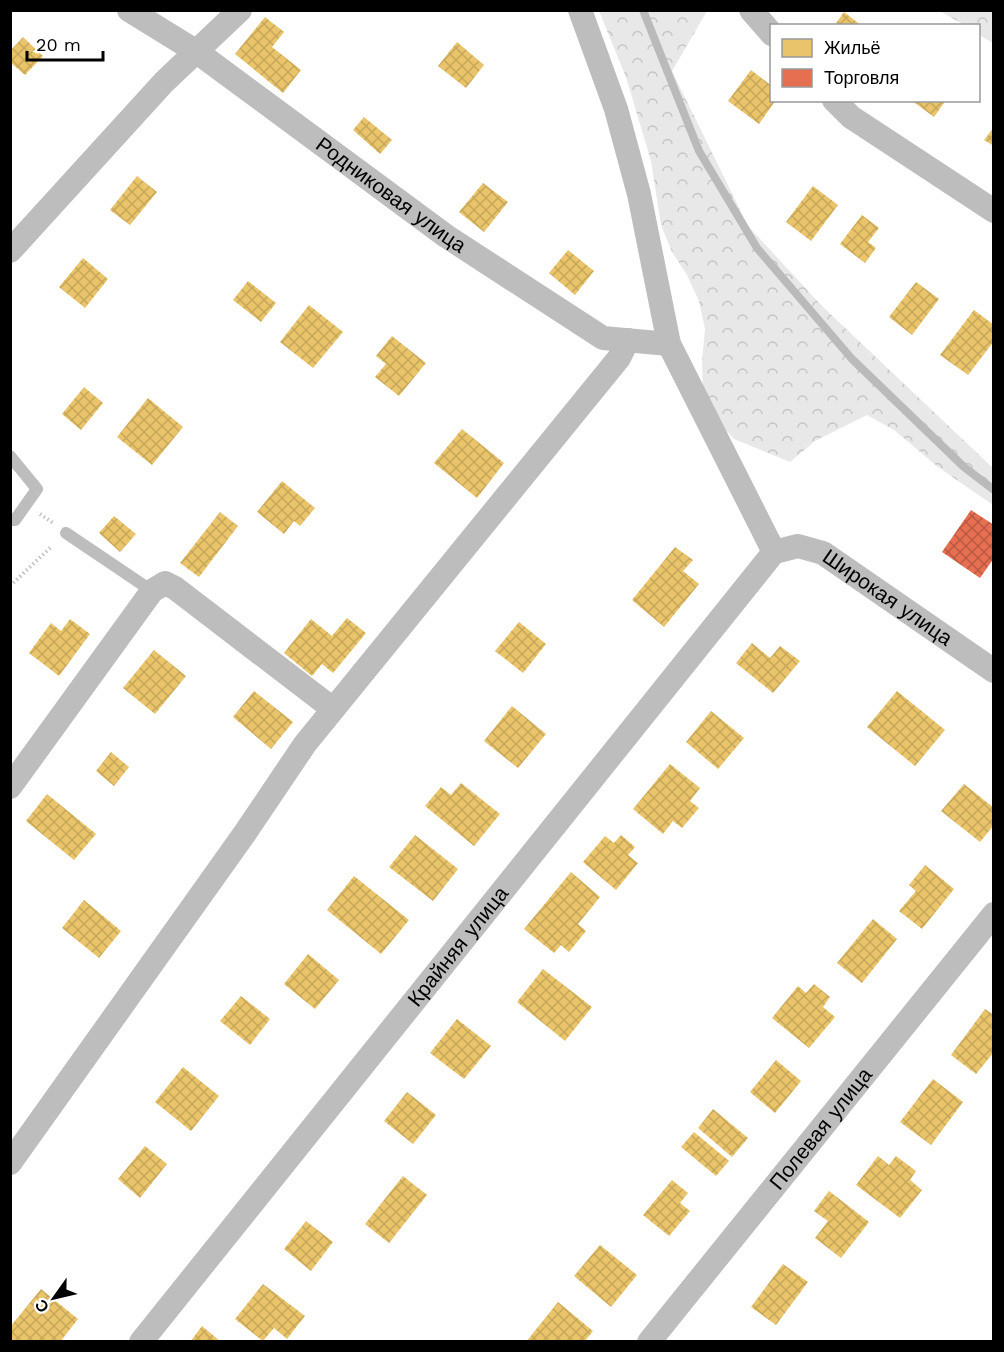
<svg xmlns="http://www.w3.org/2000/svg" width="1004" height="1352" font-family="'Work Sans',sans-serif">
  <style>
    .forest { fill: url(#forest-crowns) }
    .homes { fill: url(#homes-cross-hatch) }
    .shops { fill: url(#shops-cross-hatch) }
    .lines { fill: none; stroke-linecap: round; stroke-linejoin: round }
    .stream { stroke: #bababa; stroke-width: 8 }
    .path { stroke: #c2c2c2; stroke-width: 4; stroke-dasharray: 1.5 3; stroke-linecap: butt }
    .service { stroke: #bdbdbd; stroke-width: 12 }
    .minor { stroke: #bdbdbd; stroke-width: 24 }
    .labels { text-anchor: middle; stroke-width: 6; stroke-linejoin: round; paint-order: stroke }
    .street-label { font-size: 21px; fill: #000; stroke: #fff }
  </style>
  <defs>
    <pattern id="forest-crowns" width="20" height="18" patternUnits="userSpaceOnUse" patternTransform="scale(1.5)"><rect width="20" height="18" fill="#e8e8e8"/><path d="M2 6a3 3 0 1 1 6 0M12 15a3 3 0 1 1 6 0" fill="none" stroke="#c5c5c5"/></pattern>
    <pattern id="homes-cross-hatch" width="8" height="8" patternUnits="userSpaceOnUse" patternTransform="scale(1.5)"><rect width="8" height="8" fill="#e9c46a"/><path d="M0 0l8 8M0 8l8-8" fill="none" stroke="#c6a75a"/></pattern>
    <pattern id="shops-cross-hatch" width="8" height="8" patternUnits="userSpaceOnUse" patternTransform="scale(1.5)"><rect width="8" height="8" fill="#e76f51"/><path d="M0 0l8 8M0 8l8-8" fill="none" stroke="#b95941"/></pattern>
  </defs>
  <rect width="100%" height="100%" fill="#fff"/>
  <g class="forest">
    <polygon points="599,11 707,11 672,71 748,226 822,306 993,468 993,505 938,467 894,430 867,415 815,441 790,462 734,439 716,419 703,394 702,361 705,329 699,301 687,275 672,252 661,225 651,161 626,77"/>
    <polygon points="940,11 993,11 993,43 979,35 978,26 964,25"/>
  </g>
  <g class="homes">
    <polygon points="844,12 862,26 834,26"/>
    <polygon points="265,17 284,32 272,47 301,70 283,93 235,54"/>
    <polygon points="23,37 43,56 25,75 10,62 10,51"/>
    <polygon points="457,42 484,65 466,88 438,66"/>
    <polygon points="751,70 772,86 772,100 776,100 759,124 728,101"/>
    <polygon points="911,100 946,100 934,117"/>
    <polygon points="364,117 392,140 380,154 353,130"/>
    <polygon points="994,127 994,146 984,140"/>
    <polygon points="137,176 157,192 130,225 110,210"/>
    <polygon points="483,183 508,202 484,232 459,212"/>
    <polygon points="813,186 838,205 811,241 786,222"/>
    <polygon points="862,215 879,228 868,242 876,248 865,263 840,244"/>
    <polygon points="568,250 594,271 575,295 549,273"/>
    <polygon points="83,258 108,279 85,308 59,287"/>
    <polygon points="248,281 276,303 261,322 233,300"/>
    <polygon points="916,282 939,299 912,335 889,317"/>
    <polygon points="309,305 343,332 313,368 280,342"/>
    <polygon points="974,310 994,325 994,341 968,375 940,355"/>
    <polygon points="392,336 426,363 399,396 375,377 386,364 376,356"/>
    <polygon points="84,387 103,403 81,430 62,414"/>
    <polygon points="148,398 183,427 152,465 117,437"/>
    <polygon points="462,429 504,463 477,498 434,463"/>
    <polygon points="282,481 315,508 300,526 294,521 284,534 257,512"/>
    <polygon points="220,512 238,526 199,577 180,563"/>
    <polygon points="114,516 136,534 120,552 99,533"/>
    <polygon points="675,547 693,560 683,571 699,584 664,627 632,600"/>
    <polygon points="347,618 366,633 333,673 322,664 312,676 284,653 311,619 332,636"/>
    <polygon points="70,619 90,634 59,676 29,653 51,623 61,631"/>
    <polygon points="519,622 546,644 523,673 495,651"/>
    <polygon points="752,643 770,658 780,646 800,661 773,693 736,663"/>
    <polygon points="154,650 186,676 155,714 123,688"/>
    <polygon points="254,691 293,722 271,749 233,717"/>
    <polygon points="897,691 945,730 915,766 867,727"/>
    <polygon points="512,706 546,734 518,768 484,741"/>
    <polygon points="711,711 744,738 718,769 686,742"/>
    <polygon points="111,752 129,767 114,786 96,771"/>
    <polygon points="670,764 700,788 690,801 699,808 682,828 673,821 663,834 633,809"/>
    <polygon points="461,783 500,814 474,846 425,806 441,787 451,795"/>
    <polygon points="964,784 994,808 994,825 980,842 941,811"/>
    <polygon points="47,794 96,834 74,860 26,821"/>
    <polygon points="415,835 458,869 433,901 389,867"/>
    <polygon points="621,835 635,847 628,855 638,863 616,890 583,862 605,836 614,843"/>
    <polygon points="925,865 954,889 922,929 899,911 916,891 909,885"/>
    <polygon points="571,872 600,897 578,924 586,931 569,952 561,945 554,953 524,929"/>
    <polygon points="354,876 409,920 381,954 327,910"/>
    <polygon points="84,900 121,931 99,958 62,928"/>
    <polygon points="873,919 897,939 862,983 837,963"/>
    <polygon points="308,954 339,980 315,1009 284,984"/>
    <polygon points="543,969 592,1007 565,1041 517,1002"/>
    <polygon points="814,984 830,997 823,1007 835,1017 809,1048 772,1018 798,986 806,993"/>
    <polygon points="241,996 270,1019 250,1045 220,1021"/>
    <polygon points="985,1009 994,1015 994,1052 976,1074 951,1055"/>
    <polygon points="457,1019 491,1046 464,1079 430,1053"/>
    <polygon points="776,1060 801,1081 775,1113 750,1092"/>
    <polygon points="183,1067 219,1096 191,1131 155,1102"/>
    <polygon points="933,1079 963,1102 931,1145 900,1122"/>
    <polygon points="407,1092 436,1115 413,1144 384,1121"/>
    <polygon points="713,1109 748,1138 732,1157 698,1128"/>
    <polygon points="694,1132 729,1161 716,1176 681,1147"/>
    <polygon points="145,1146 167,1164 140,1198 118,1179"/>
    <polygon points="878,1156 889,1165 896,1156 916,1171 910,1180 922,1190 900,1218 856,1185"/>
    <polygon points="403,1176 427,1195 389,1243 365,1224"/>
    <polygon points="672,1180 688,1193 680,1203 690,1211 669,1236 643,1215"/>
    <polygon points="829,1191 869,1222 841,1258 815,1238 828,1221 814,1211"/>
    <polygon points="306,1221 333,1242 311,1271 284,1249"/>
    <polygon points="600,1245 637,1275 611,1307 574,1276"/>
    <polygon points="783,1264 808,1282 776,1325 751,1307"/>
    <polygon points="263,1284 305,1316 287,1339 274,1328 263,1341 235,1319"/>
    <polygon points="41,1289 78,1319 60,1342 10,1342 10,1327"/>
    <polygon points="558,1302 593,1331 584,1342 526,1342"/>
    <polygon points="202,1326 221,1342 190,1342"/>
  </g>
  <polygon class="shops" points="971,510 994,525 994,558 980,578 942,552"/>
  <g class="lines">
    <polyline class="stream" points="643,10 699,151 757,248 852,359 964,467 994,490"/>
    <g class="path">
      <polyline points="40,514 53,523"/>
      <polyline points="10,586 52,546"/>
    </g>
    <g class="service">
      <polyline points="10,456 37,489 15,520 10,520"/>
      <polyline points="66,533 152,591"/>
    </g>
    <g class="minor">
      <path id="s1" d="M129,10L197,52L446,236L603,338L669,344"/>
      <polyline points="580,10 616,109 639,194 669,344 774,552"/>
      <polyline points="751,10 772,34"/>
      <polyline points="834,100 851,117 994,211"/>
      <polyline points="10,251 164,82 240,10"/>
      <path id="s2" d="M774,552L798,546L823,553L994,671"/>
      <polyline points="10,787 152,591 165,583 175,588 333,709"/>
      <polyline points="10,1163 245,833 305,744 619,358 628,340"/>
      <path id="s3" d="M141,1342L774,552"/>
      <path id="s4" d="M649,1342L994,914"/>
    </g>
  </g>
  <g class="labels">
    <g class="street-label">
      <text dy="7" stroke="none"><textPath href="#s1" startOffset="321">Родниковая улица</textPath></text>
      <text dy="7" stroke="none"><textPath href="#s2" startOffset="129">Широкая улица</textPath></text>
      <text dy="7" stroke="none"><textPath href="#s3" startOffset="507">Крайняя улица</textPath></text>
      <text dy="7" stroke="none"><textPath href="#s4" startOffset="274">Полевая улица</textPath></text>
    </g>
  </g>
  <rect width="1004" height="1352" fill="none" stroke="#000000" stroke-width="24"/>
  <rect x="770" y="24" width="210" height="78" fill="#ffffff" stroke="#999999" stroke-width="1.5"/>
  <rect x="782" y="39" width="30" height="18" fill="#e9c46a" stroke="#999999" stroke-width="1.5"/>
  <text x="824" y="54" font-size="18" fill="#000000">Жильё</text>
  <rect x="782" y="69" width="30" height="18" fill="#e76f51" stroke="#999999" stroke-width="1.5"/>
  <text x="824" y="84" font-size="18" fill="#000000">Торговля</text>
  <g transform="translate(54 1298) rotate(236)" stroke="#ffffff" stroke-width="4.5" paint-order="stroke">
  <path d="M0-4.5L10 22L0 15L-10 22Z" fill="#000000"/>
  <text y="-9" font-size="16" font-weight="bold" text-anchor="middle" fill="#000000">С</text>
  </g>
  <path d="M27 51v9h76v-9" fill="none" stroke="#000000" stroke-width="3"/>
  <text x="36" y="51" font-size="18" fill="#000000" stroke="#ffffff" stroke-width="4.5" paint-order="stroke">20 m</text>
</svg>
